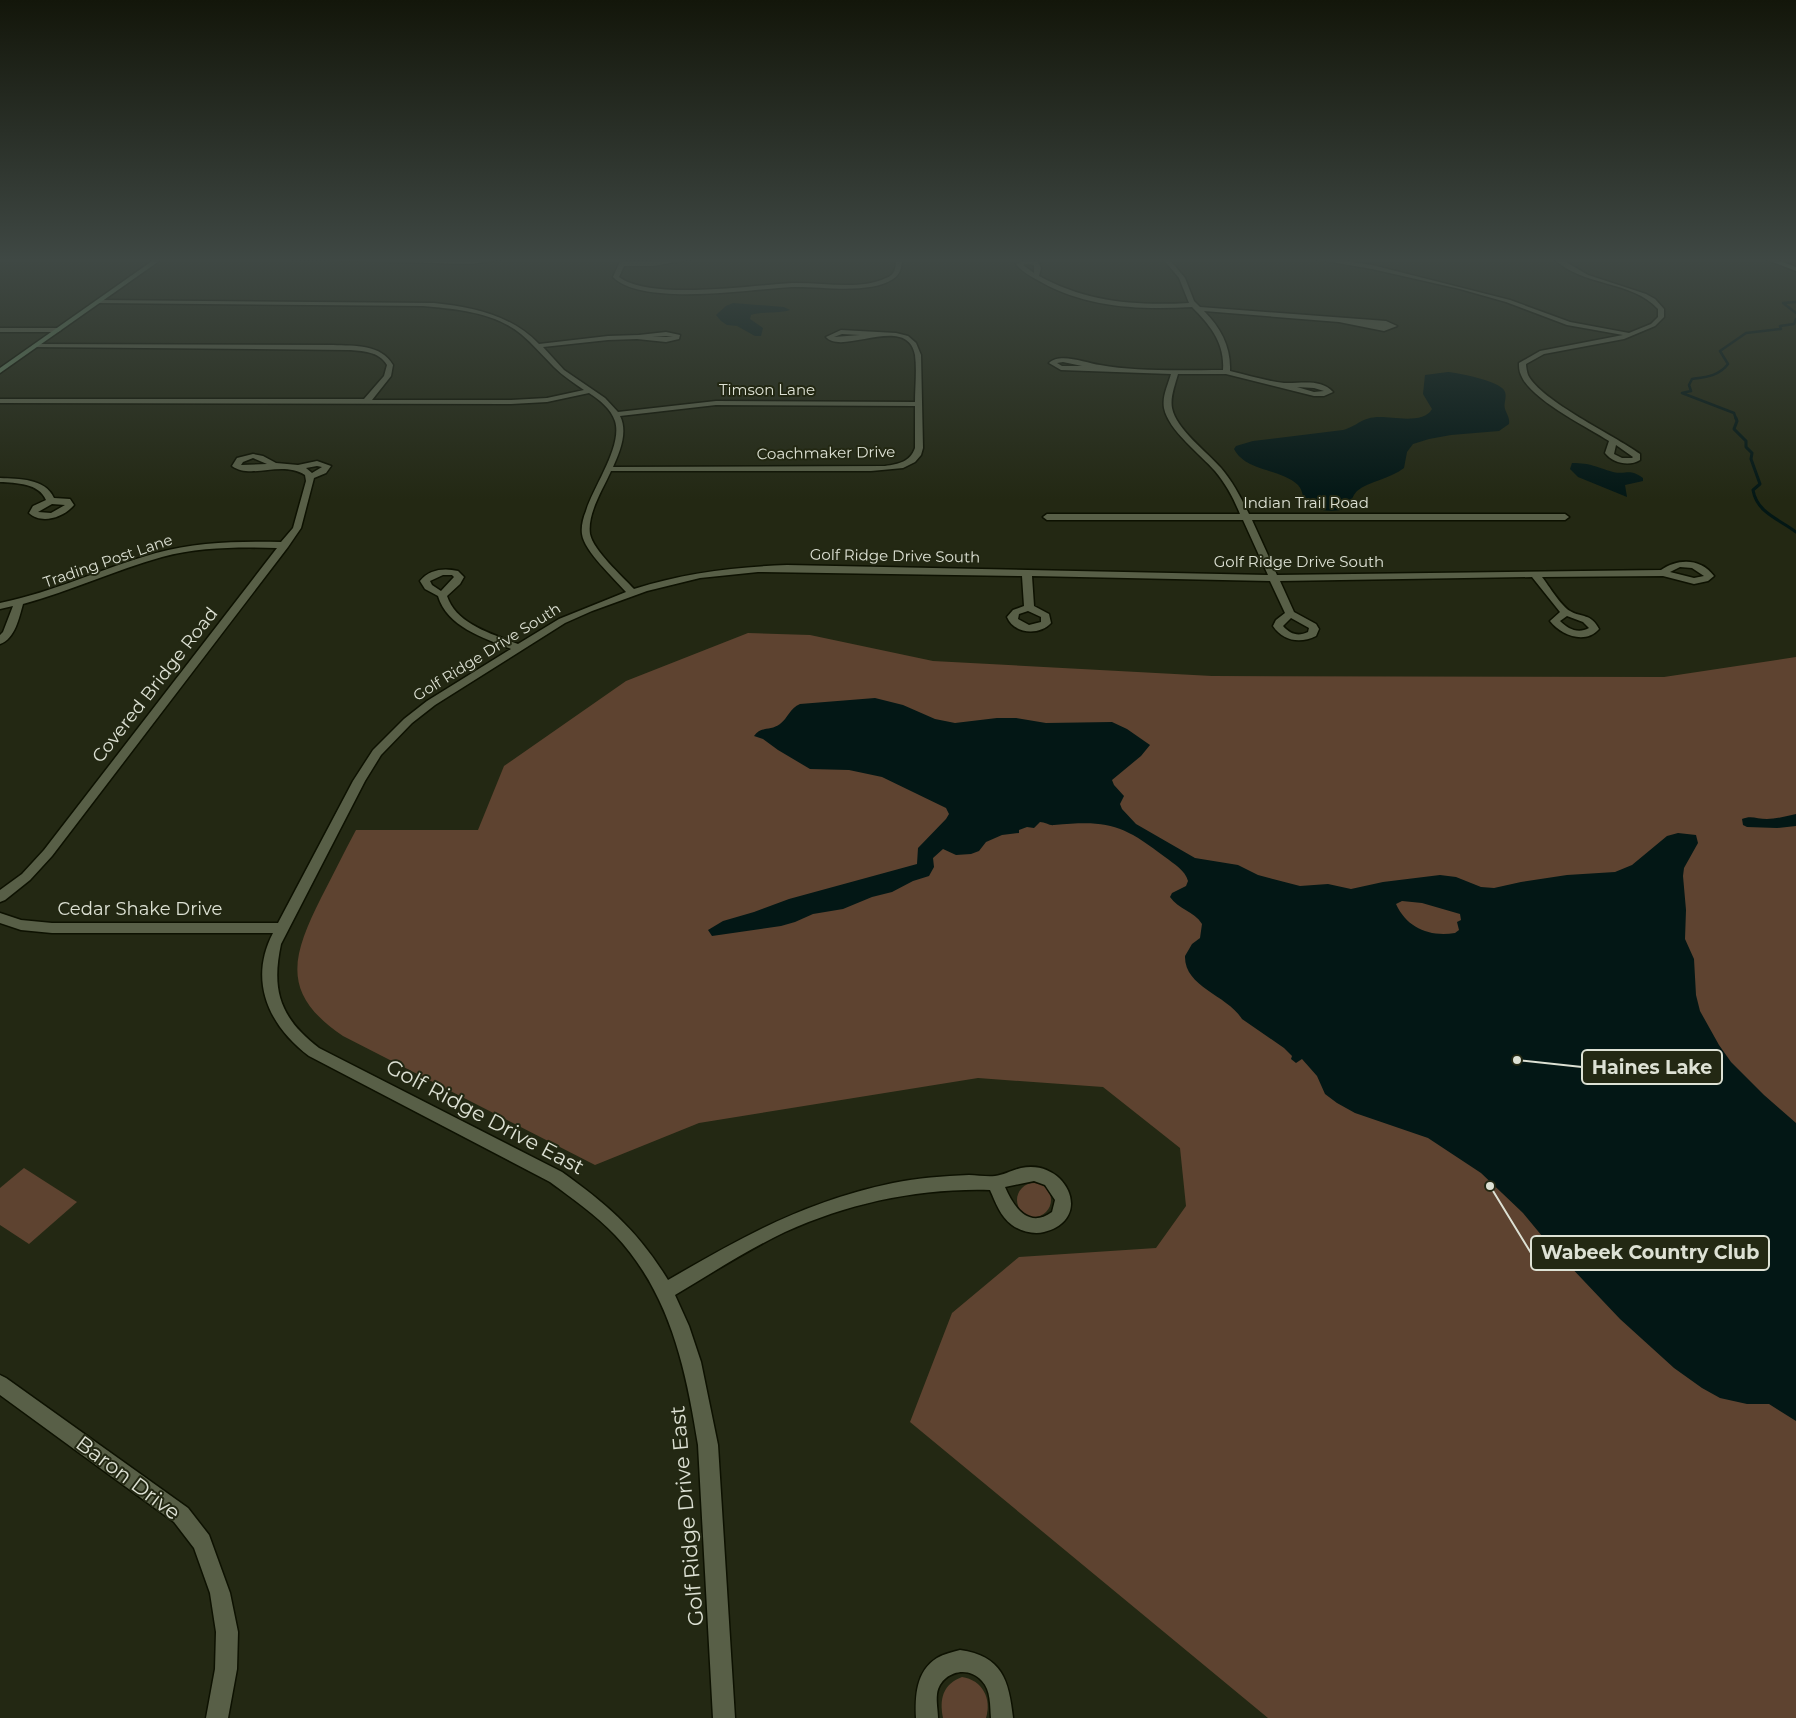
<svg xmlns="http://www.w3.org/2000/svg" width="1796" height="1718" font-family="Montserrat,sans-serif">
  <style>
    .green { fill: #5e4330 }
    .water { fill: #031715; fill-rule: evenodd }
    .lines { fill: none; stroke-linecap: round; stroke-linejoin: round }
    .stream-far1 { stroke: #031715; stroke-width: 2.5 }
    .stream { stroke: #031715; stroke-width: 3 }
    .street-casing { stroke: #0d1101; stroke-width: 3 }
    .secondary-casing { stroke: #0d1101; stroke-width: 3 }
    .street { fill: #585f47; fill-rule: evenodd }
    .secondary { fill: #617f5c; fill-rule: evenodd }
    .labels { text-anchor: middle; stroke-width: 4; stroke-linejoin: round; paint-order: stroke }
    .far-street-label { font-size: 15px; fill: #dde1d4; stroke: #232813 }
    .street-label { font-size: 18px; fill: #dde1d4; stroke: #232813 }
    .near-street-label { font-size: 21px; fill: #dde1d4; stroke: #232813 }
    .leader { fill: none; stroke: #dde1d4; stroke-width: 2 }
    .callout-dot { fill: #dde1d4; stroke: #232813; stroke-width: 2 }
    .callout { fill: #232813; stroke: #dde1d4; stroke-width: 2 }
    .callout-label { font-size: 19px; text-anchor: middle; font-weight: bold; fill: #dde1d4 }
  </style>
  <rect width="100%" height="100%" fill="#232813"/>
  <g class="green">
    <path d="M748,633L810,635L933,661L1212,676L1664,677L1796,657V1718H1268L910,1422L952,1313L1019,1257L1156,1248L1186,1206L1180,1148L1103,1087L978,1078L699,1123L595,1165L343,1036C281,994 291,958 321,898C333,875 344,852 356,830H478L504,766L626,681Z"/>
    <polygon points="24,1168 77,1202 29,1244 0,1225 0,1188"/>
    <circle cx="1034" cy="1200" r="17"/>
    <path d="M962,1677C982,1680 992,1698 986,1718H943C939,1699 943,1684 962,1677Z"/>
  </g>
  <g class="water">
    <path d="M733,303L784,307L790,310C778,314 765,311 751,315L750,319L763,328L761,336H755L737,326L727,325L721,321L716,315L726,306Z"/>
    <path d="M1448,372C1459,373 1498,381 1504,390C1508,396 1503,403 1505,409C1507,415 1510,418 1509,424L1499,431L1451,435L1429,439L1413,444L1407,452L1404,468C1390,479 1369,481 1357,491C1353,495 1351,500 1351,505C1339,514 1321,511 1307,506C1302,500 1304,491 1298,485C1280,468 1246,472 1234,449L1236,446L1253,441L1343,430C1358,426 1361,417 1380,417C1394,417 1424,424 1432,409L1423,394L1425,375Z"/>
    <path d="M1572,463C1591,463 1596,467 1613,472C1628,475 1628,468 1643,478V481L1625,485L1627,497L1578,477L1570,469Z"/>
    <path d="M875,698L903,705L935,719L955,723L997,718H1016L1046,723L1112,722L1127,729L1150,745L1141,756L1112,780L1114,785L1124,796L1120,804L1122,809L1136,824L1195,858L1238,865L1258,875L1300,886L1328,884L1351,889L1383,882L1440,875L1456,877L1481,887L1494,888L1521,882L1567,875L1615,872L1632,865L1667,836L1678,833L1696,835L1698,843L1684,868L1683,876L1686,910L1685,939L1694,959L1696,995L1700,1011L1719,1045L1731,1062L1764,1095L1796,1123V1421L1769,1404H1747L1720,1398L1702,1388L1674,1368L1620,1319L1547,1242L1523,1213L1481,1173L1428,1138L1355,1113L1337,1103L1325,1094L1317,1076L1302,1059L1296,1063L1291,1059L1292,1056L1284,1048L1242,1019C1227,995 1184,987 1185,956L1192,944L1200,938L1202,924C1194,911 1178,909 1170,897L1172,893L1186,886L1188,881C1185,870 1174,864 1165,857C1122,824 1108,820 1054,825C1050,826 1045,822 1040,822L1034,828L1027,827L1019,830V833L1002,835L986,842L979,851L971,854L956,855L943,849L933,858L934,867L929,876L913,881L892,892L872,897L843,909L813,914L795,922L781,926L712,936L708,930L723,921L754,912L789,899L917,864L918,848L946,819L949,814L946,808L882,777L849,770L810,769L778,750L763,739L754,736C761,726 771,731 780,724C788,718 790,708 800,704ZM1402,901L1422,903L1460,914L1461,920L1457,922L1459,930L1455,933C1429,937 1407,928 1396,904Z"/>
    <path d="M1796,814V826L1777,828L1747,827L1743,825L1742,819C1751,815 1757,819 1767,819C1776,819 1787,816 1796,814Z"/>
  </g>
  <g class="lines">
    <g class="stream-far1">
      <polyline points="1796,302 1783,303 1796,313"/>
      <path d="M1736,419L1734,413L1682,393L1691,391L1689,385L1692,379C1706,377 1719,376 1728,364L1720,351L1746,333L1781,329L1780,326L1794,324L1796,319"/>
    </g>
    <path class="stream" d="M1736,418L1737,421L1734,429L1746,441V447L1752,453L1751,459L1760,484L1753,490C1757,513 1779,519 1796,532"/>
    <defs>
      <g id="street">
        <polygon points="289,259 503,259 471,264"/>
        <path d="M621,259H627L625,262L692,259L653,266H624L619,277C651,301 752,285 792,283C822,282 858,291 886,278C895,275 896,268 896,259H902C902,267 900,275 893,279C869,295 820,286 792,287C752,289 642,307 613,277Z"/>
        <path d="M1163,259H1169L1185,278L1194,301L1200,307L1386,321L1397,326L1384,331L1339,322L1204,311C1221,328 1231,347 1230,371C1247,375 1266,381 1284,383C1300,384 1320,378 1333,392L1324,396H1314L1226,374H1178C1175,385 1170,397 1172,408C1176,429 1207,452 1221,468C1233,482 1241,498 1249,514H1565L1569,517L1565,520H1252L1277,575L1661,570C1678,558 1701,558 1714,576L1708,581L1694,584L1663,576L1542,577C1549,586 1561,606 1570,611C1582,618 1591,613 1599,629C1585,645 1561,635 1550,621L1560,612L1532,577L1280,581L1294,612L1316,624L1319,629L1316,636C1300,644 1283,641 1273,626L1276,620L1285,613L1270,581L1032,576L1034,606L1049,614L1051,623C1039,636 1014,634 1007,617L1013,610L1024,606L1022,576L758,572L700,578L647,591L592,611L565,623L435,705L412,723L381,755L365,781L281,944C271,991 280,1018 319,1048L562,1172C608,1205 638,1231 668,1280C744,1236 806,1201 893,1183C918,1178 943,1176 969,1175C977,1175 987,1177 995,1176C1004,1175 1012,1170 1021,1168C1066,1158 1095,1219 1044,1232C1034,1235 1020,1231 1012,1225C1000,1216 996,1203 990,1190C920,1188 849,1203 785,1232C747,1250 712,1273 675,1295L689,1326L701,1362L718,1445L735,1718H713L698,1445C686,1369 670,1293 615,1235C596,1215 573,1199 550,1182L309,1056C269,1026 248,981 273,933H52L21,930L0,923V913L21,920L52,923H278L353,781L373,750L404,719L427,701L511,649C484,638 447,627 438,596L425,589L420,581C430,569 444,568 458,571L464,577L460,584L447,596C456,624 492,634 518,644L559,619L626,592C614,578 584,551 582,534C581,527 583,518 586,511C593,487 623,446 615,421C611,409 600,400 589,393L547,402L511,404L0,403V399H364L384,376L387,365C379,351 362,351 348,350L33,347L32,346L35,344L333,345C355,346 381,344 393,365L391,376L372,400H511L547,398L584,390C574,383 563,376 554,367C543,356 533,344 521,334C494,312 456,309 423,306L97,303V301L99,300L434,303C473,307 511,315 539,344L608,336L639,335L666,332L680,335L679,339L666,342L637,339L608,340L543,347L564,370L605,398L618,412L716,401L915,402C915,387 917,370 915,355C907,313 842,356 826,337L841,330L896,333L908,336L916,343L921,355L923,448L921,455L915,462L903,468L871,471H611C603,489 587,514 590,534C593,550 622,576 634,589C683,573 735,567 787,565L1268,575L1243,520H1047L1043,517L1047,514H1240C1234,499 1226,484 1215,471C1201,455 1168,430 1164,408C1162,396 1168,385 1171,374L1061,370L1049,363C1060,352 1086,363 1100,365C1137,372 1185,370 1223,370C1225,343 1210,325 1192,307C1141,310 1087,308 1041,282C1032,277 1022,272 1016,264L1026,260L1038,262L1041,268L1039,276C1086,302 1136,306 1189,303L1179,278ZM1026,264L1034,265V273L1023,265ZM842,334L860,335L834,337ZM666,336L673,337H652ZM1063,362L1082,366H1062L1057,363ZM1297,387L1314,388L1324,391L1314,392ZM716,405L915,406V448C910,462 899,464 885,466L613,467C620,451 628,432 620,416ZM1680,567L1692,568L1704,576L1694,578L1670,572ZM443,575H452L454,577L441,591L432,585L430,581ZM1028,611L1041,617V622L1029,625L1018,619L1019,614ZM1567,616L1583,622L1589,628C1578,634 1568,629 1560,621ZM1291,618L1309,628L1308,632C1298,637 1290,634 1283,626ZM1034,1181L1045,1185L1055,1200L1052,1212C1029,1229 1014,1208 1005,1187Z"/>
        <path d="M1314,259H1332L1372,265L1510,300L1570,322L1629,333L1651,324L1658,317V309C1632,280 1583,287 1554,259H1561L1588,275L1646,294L1655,299L1664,309V317L1655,326L1624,339L1544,354L1526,364C1526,367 1527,372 1528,375C1541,401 1614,435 1640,454V460C1629,467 1613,463 1605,453L1609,441C1587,427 1530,399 1521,375C1519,371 1519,367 1519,363L1540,351L1623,335L1567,325L1506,302L1460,289L1372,269ZM1616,445L1633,457L1632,458H1622L1614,454Z"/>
        <polygon points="0,328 58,328 61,330 58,332 0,332"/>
        <path d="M253,454L263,456L276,463L298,465L317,461L331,466L326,473L314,478L301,528L288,547L52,856L30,880L5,900L0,902V890L22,874L44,850L277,548C239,547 200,547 162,557C115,570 71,591 23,604C19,618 15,639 0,644V635L3,632L13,606L0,609V603C54,592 103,568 156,553C197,542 239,541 281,542L293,528L306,481L305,475C281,460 251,480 232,466L237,458ZM253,458L267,464L241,465L243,462ZM317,466L322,467L312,473L306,468Z"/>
        <path d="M0,478C19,479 45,478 54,498L70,499L74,505C64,517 42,525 29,513L33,506L46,500C39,483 16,483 0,482ZM52,504L65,505L51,513L38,512Z"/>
        <polygon points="0,1375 6,1378 188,1508 209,1535 230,1593 238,1632 237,1669 228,1718 206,1718 215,1669 216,1632 210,1593 194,1548 174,1522 0,1395"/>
        <path d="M960,1650C1002,1656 1009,1680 1013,1718H991C990,1706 991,1690 982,1681C967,1664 940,1673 937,1694C936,1702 938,1711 938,1718H916C915,1696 916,1671 937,1658C944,1654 953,1652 960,1650Z"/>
      </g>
      <g id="secondary">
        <polygon points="155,259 162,259 0,373 0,368"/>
        <polygon points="1765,259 1775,259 1796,267 1796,271"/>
      </g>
    </defs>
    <use href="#street" class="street-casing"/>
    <use href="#secondary" class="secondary-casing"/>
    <use href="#street" class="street"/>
    <use href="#secondary" class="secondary"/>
  </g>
  <linearGradient id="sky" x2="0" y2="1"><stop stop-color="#13160a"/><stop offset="0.52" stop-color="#3f4844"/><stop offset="1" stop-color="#3f4844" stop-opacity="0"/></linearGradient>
  <rect width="1796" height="500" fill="url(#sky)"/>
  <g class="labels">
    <g class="far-street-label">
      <text x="767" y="395">Timson Lane</text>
      <text transform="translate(826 453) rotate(-1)" y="5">Coachmaker Drive</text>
      <text x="1306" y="508">Indian Trail Road</text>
      <text transform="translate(895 556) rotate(1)" y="5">Golf Ridge Drive South</text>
      <text transform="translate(108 561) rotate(-19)" y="5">Trading Post Lane</text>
      <text x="1299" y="567">Golf Ridge Drive South</text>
      <text transform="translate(487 652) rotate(-32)" y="5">Golf Ridge Drive South</text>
    </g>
    <g class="street-label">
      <text transform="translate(155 685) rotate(-52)" y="6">Covered Bridge Road</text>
      <text x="140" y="915">Cedar Shake Drive</text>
    </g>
    <g class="near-street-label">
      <text transform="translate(485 1117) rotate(28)" y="7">Golf Ridge Drive East</text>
      <text transform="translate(128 1478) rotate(37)" y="7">Baron Drive</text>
      <text transform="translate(687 1516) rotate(-95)" y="7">Golf Ridge Drive East</text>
    </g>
  </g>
  <path class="leader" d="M1517 1060L1582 1067M1490 1186L1531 1253"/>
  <g class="callout-dot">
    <circle cx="1517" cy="1060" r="5"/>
    <circle cx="1490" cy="1186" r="5"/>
  </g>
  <g class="callout">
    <rect x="1582" y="1050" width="140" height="34" rx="5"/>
    <rect x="1531" y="1236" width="238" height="34" rx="5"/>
  </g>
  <g class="callout-label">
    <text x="1652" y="1074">Haines Lake</text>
    <text x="1650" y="1259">Wabeek Country Club</text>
  </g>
</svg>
